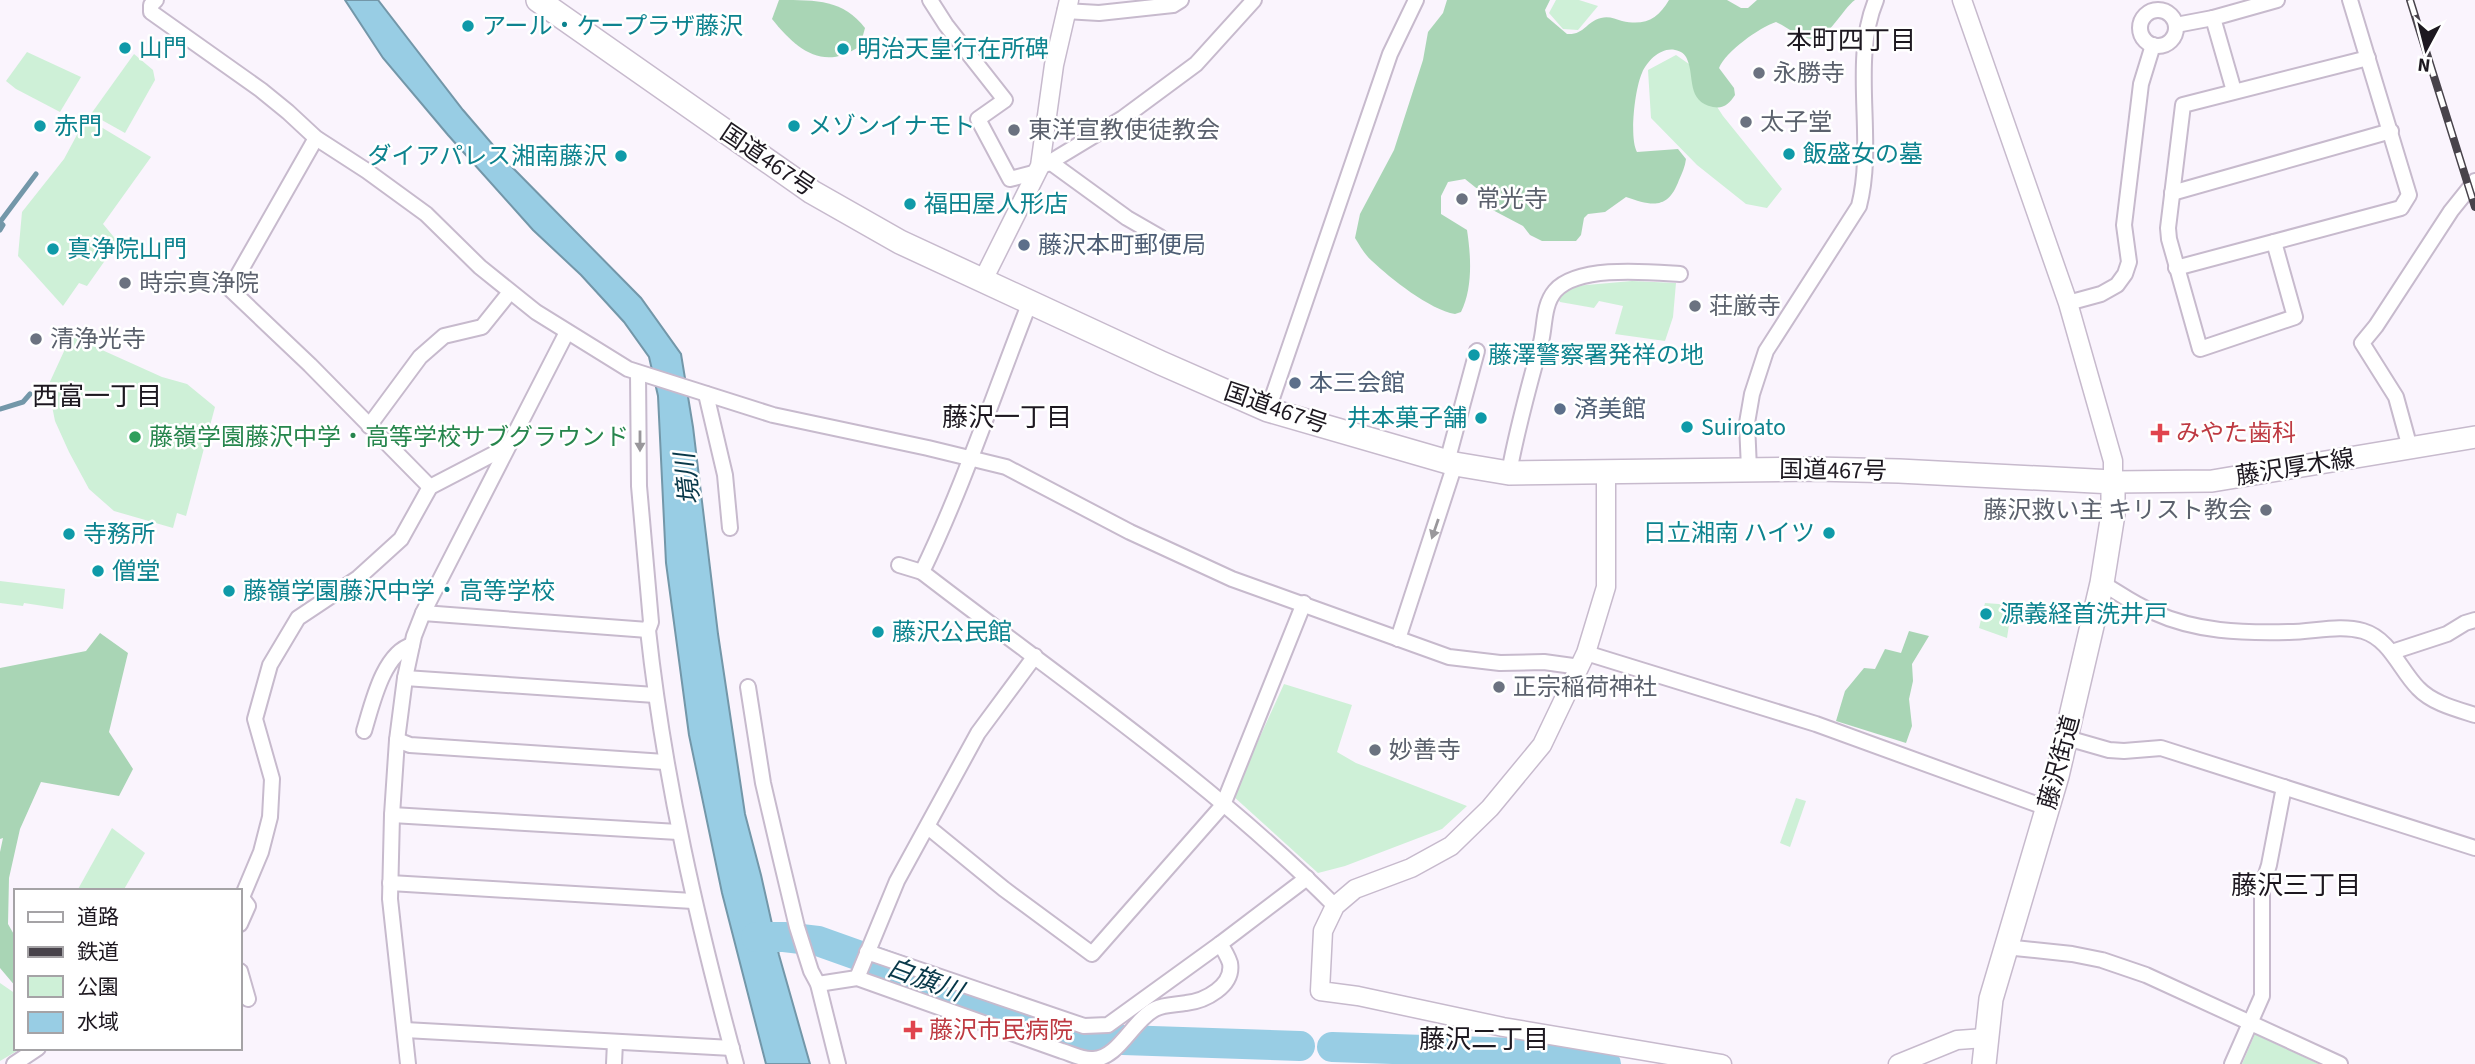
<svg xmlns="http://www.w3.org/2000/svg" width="2475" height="1064" font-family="'Source Sans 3','Noto Sans JP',sans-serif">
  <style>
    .green { fill: #cef0d7 }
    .forest { fill: #a9d5b5 }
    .water { fill: #98cde4; stroke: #7397a9; stroke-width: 2 }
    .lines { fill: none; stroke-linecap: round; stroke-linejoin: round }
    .stream { stroke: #7397a9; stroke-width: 5 }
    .river { stroke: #98cde4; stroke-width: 30 }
    .minor-casing { stroke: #c7bacd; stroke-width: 18 }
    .tertiary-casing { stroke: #c7bacd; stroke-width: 21 }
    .primary-casing { stroke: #c7bacd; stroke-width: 24 }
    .trunk-casing { stroke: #c7bacd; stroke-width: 26 }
    .minor { stroke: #fff; stroke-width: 14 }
    .tertiary { stroke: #fff; stroke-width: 18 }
    .primary { stroke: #fff; stroke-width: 21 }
    .trunk { stroke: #fff; stroke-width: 23 }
    .rail-casing { stroke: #48434b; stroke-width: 8 }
    .rail { stroke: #fff; stroke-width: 5; stroke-dasharray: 16; stroke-linecap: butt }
    .oneway { fill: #99979b }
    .culture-dot { fill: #0f9aa8; stroke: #fff; stroke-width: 2.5 }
    .worship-dot { fill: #6b7280; stroke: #fff; stroke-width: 2.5 }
    .service-dot { fill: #5c6f8a; stroke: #fff; stroke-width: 2.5 }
    .health-dot { fill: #e0444e; stroke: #fff; stroke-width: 2.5 }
    .leisure-dot { fill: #2e9e5b; stroke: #fff; stroke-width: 2.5 }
    .labels { text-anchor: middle; stroke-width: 5; stroke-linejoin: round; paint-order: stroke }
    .culture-label { font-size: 24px; fill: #0d838f; stroke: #fff; text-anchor: start }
    .worship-label { font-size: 24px; fill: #5b616d; stroke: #fff; text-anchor: start }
    .street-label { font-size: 24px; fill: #1d1820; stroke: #fff }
    .service-label { font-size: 24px; fill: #4e5e75; stroke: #fff; text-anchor: start }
    .health-label { font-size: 24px; fill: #be3a42; stroke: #fff; text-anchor: start }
    .leisure-label { font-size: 24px; fill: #27864d; stroke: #fff; text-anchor: start }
    .neighbourhood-label { font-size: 26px; fill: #1d1820; stroke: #fff }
    .water-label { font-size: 26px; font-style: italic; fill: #083849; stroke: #fff }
  </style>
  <rect width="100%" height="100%" fill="#faf4fd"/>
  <g class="green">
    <polygon points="1556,0 1579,0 1598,6 1578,30 1563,29 1549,13"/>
    <polygon points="27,52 81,77 60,112 16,89 6,81"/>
    <polygon points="134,54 153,70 155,80 125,133 91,114"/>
    <polygon points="1676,55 1689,64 1723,116 1782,189 1767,208 1746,204 1697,165 1651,118 1648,70"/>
    <polygon points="86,118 151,157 103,224 118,242 87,286 79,283 63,306 18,256 22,212 64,159"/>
    <polygon points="1632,281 1676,283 1673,317 1665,341 1615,334 1623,306 1599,301 1594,308 1560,302 1556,295 1564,287"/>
    <polygon points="71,336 162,377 187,384 215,407 186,516 177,513 173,528 114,511 89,489 69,452 55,421 48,386"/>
    <polygon points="0,581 65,589 63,609 24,603 23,606 0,603"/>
    <polygon points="1985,603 2012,605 2007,638 1979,628"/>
    <polygon points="1284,684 1352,705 1337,752 1356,763 1467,806 1442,829 1345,866 1318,873 1233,796"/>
    <polygon points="1796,798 1806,801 1790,847 1780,843"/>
    <polygon points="112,828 145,853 123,891 77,891"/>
    <polygon points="0,983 16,994 16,1048 22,1048 0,1061"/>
    <polygon points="2255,1034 2319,1064 2242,1064"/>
  </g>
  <g class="forest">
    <path d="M779,0C818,0 843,0 865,28L860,46C823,72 796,49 772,19Z"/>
    <path d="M1447,0H1550L1545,10L1547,17L1567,34C1585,35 1585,22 1601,18C1609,16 1615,19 1622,21C1645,26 1658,19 1669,0H1727L1741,8H1748L1757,0H1855C1842,9 1827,42 1811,39C1799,37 1787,27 1776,22C1760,27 1725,52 1719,68L1734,88L1735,95C1729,104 1724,109 1713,107C1686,101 1695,77 1687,59C1685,54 1681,51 1675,50C1661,47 1647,61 1642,73C1635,88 1629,138 1637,152L1678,149L1686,159C1685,167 1682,173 1679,180C1668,210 1652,206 1626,197L1605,212L1588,214L1584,218L1581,235L1576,241H1542L1530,235L1523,226L1487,207L1480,191L1465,179L1448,182L1441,196V214L1467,230C1471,256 1473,288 1461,312L1455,314C1430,310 1390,278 1372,261C1365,255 1360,246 1355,238L1360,214L1394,150L1423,60L1428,32L1443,13Z"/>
    <polygon points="1909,631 1929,636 1912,664 1913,681 1909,699 1912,726 1906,743 1836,721 1845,691 1864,668 1875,669 1885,649 1901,653"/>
    <polygon points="100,633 128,653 109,732 133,769 119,796 41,782 20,829 9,878 8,924 16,938 16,987 0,968 0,852 3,838 0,839 0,668 86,651"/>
  </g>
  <polygon class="water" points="345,0 378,0 463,110 511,166 641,298 681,354 693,427 718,634 745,814 761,875 779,955 810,1064 766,1064 722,893 689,735 666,563 658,396 649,357 624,322 581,275 533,230 448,135 383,58"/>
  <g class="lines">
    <g class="stream">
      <polyline points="0,230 3,225 0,222 36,174"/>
      <polyline points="0,409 23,402 30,394"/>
    </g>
    <g class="river">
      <polyline points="756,937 784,937 818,941 1093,1039 1300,1046"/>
      <polyline points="1332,1047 1545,1054 1606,1064"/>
    </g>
    <defs>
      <g id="minor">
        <polyline points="156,0 151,5 151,12 261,90 288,112 316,138 367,171 426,214 480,267 536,312 628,369 773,415 928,448 1006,467 1130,532 1232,579 1449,657 1500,663 1544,662 1580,667"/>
        <polyline points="930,0 946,25 1005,100 978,119 1010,179 1037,172"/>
        <circle cx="2158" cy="28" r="18"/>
        <polyline points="1065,11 1099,13 1173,5 1181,0"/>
        <polyline points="2176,25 2213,18"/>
        <polyline points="2234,91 2213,18 2277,0"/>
        <polyline points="316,138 230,289 310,365 430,487"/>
        <polyline points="1050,162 1127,218 1160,237"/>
        <polyline points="1040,166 1047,164 1123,118 1196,64 1254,0"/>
        <polyline points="2172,193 2391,131"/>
        <polyline points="2274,242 2295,317 2200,349 2169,239 2168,228 2183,105 2368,58"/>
        <polyline points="2176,268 2401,208 2409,195 2350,0"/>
        <path d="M1030,302C994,393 964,485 922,572C1062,680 1210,780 1335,906"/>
        <polyline points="2068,303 2101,294 2117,285 2125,274 2129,262 2124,225 2141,84 2153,45"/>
        <path d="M638,373L639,486L651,622L648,630C664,778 697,921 736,1064"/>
        <polyline points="706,394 725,475 730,528"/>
        <polyline points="1268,410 1390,54 1416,0"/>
        <polyline points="369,426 420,357 444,336 482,327 510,292"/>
        <polyline points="2410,448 2396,397 2362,343 2376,326 2451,211 2475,181"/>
        <polyline points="1447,462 1477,351"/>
        <path d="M1749,469L1747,423L1752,394L1766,351L1859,206C1876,140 1850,62 1876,0"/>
        <path d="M1509,473C1517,428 1529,386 1541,342C1545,327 1543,305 1555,291C1578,265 1648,272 1680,274"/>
        <polyline points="899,565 922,572"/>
        <path d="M2102,583C2119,593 2135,605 2153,612C2197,632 2241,633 2289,632C2313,632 2340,624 2363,631C2390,639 2400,670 2418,688C2432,703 2456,709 2475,715"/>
        <polyline points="423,613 648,630"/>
        <polyline points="1398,639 1455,464"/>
        <polyline points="2392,652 2447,634 2465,623 2475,620"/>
        <polyline points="1586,653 1816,724 2047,808"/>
        <polyline points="405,678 655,695"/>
        <polyline points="748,687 763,783 780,856 797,927 811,971 818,984 838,1064"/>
        <path d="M364,731C372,705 383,653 412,645"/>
        <polyline points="2067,738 2109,750 2124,751 2161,748 2475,848"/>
        <polyline points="397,740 410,745 665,762"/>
        <polyline points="392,815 678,832"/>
        <polyline points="928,827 1004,889 1092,954 1223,805 1304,603"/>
        <polyline points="390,883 693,901"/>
        <polyline points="240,902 261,852 270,817 272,779 255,719 270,665 298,618 358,578 401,539 430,487 507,447"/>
        <polyline points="240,924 248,906 242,898"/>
        <polyline points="2005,947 2072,954 2102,960 2146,975 2340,1064"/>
        <polyline points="867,952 1084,1026 1108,1025 1220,944 1307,878"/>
        <polyline points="240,971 248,999"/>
        <polyline points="857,978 897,881 978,733 1035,656"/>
        <path d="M818,984L857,978L1062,1051C1072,1054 1083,1060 1093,1059C1118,1059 1133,1020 1155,1009C1165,1004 1176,1005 1186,1003C1205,1001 1234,986 1230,963C1228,957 1224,950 1220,944"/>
        <polyline points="405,1030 732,1048"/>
        <polyline points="14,1064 38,1048"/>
        <polyline points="408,1064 390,899 392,815 397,740 405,678 414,636 423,613 567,332"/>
        <polyline points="614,1064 615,1042"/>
        <polyline points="2232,1064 2262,996 2262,887 2269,865 2284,787"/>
      </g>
      <g id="tertiary">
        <polyline points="1962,0 2068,303 2113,461 2113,482"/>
        <polyline points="983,280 1040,166 1054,65 1069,0"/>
        <polyline points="1606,472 1606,587 1586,653 1542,745 1490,808 1451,846 1411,868 1355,889 1335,906 1323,931 1320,991 1358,996 1503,1027 1722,1064"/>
        <polyline points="1898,1064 1957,1040 1985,1038"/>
      </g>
      <polyline id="primary" points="2113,482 2212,481 2475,437"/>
      <polyline id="trunk" points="538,0 812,192 900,242 1161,363 1268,410 1455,464 1509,473 1815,469 1899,471 2113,482 2113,514 2102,583 2057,776 1991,999 1984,1064"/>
    </defs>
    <use href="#minor" class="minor-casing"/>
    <use href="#tertiary" class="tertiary-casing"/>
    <use href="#primary" class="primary-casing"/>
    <use href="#trunk" class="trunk-casing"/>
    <use href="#minor" class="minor"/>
    <use href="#tertiary" class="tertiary"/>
    <use href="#primary" class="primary"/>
    <use href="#trunk" class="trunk"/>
    <defs>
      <polyline id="rail" points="2410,0 2475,207"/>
    </defs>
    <use href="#rail" class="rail-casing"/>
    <use href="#rail" class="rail"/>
  </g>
  <defs><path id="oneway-solid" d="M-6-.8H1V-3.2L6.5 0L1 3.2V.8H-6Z" transform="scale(1.75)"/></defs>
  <g class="oneway">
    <use href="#oneway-solid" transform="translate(640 441) rotate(90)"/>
    <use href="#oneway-solid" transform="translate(1435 529) rotate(109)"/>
  </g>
  <g class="culture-dot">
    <circle cx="468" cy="26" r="7"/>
    <circle cx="125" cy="48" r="7"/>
    <circle cx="843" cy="49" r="7"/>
    <circle cx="40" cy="126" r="7"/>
    <circle cx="794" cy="126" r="7"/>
    <circle cx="1789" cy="154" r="7"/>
    <circle cx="621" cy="156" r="7"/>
    <circle cx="910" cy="204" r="7"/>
    <circle cx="53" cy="249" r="7"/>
    <circle cx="1474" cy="355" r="7"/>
    <circle cx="1481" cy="418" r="7"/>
    <circle cx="1687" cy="427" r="7"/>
    <circle cx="1829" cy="533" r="7"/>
    <circle cx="69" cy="534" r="7"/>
    <circle cx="98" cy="571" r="7"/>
    <circle cx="229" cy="591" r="7"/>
    <circle cx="1986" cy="614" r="7"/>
    <circle cx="878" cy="632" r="7"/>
  </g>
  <g class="worship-dot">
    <circle cx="1759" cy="73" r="7"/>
    <circle cx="1746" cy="122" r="7"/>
    <circle cx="1014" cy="130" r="7"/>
    <circle cx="1462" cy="199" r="7"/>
    <circle cx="125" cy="283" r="7"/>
    <circle cx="1695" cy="306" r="7"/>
    <circle cx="36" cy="339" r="7"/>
    <circle cx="2266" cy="510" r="7"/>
    <circle cx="1499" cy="687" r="7"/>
    <circle cx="1375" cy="750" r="7"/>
  </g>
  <g class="service-dot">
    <circle cx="1024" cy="245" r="7"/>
    <circle cx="1295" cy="383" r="7"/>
    <circle cx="1560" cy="409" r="7"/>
  </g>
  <g class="health-dot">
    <path d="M2156.5 422.5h7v7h7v7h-7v7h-7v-7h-7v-7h7z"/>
    <path d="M909.5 1019.5h7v7h7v7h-7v7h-7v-7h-7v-7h7z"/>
  </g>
  <circle class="leisure-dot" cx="135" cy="437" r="7"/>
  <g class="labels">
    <g class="culture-label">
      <text x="482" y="34">アール・ケープラザ藤沢</text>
      <text x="139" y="56">山門</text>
      <text x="857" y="57">明治天皇行在所碑</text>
      <text x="54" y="134">赤門</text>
      <text x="808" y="134">メゾンイナモト</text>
      <text x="1803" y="162">飯盛女の墓</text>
      <text x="607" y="164" text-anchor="end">ダイアパレス湘南藤沢</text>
      <text x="924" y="212">福田屋人形店</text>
      <text x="67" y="257">真浄院山門</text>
      <text x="1488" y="363">藤澤警察署発祥の地</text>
      <text x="1467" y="426" text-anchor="end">井本菓子舗</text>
      <text x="1701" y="435">Suiroato</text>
      <text x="1815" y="541" text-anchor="end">日立湘南 ハイツ</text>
      <text x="83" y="542">寺務所</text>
      <text x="112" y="579">僧堂</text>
      <text x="243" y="599">藤嶺学園藤沢中学・高等学校</text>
      <text x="2000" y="622">源義経首洗井戸</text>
      <text x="892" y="640">藤沢公民館</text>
    </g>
    <g class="worship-label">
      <text x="1773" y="81">永勝寺</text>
      <text x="1760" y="130">太子堂</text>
      <text x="1028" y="138">東洋宣教使徒教会</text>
      <text x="1476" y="207">常光寺</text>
      <text x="139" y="291">時宗真浄院</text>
      <text x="1709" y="314">荘厳寺</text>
      <text x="50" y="347">清浄光寺</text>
      <text x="2252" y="518" text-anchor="end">藤沢救い主 キリスト教会</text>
      <text x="1513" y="695">正宗稲荷神社</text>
      <text x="1389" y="758">妙善寺</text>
    </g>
    <g class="street-label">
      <text transform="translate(768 160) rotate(34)" y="8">国道467号</text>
      <text transform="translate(1276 408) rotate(19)" y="8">国道467号</text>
      <text transform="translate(2295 467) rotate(-9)" y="8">藤沢厚木線</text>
      <text transform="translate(1833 470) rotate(1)" y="8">国道467号</text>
      <text transform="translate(2059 762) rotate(-75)" y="8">藤沢街道</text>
    </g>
    <g class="service-label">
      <text x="1038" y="253">藤沢本町郵便局</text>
      <text x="1309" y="391">本三会館</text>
      <text x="1574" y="417">済美館</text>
    </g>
    <g class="health-label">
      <text x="2176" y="441">みやた歯科</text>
      <text x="929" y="1038">藤沢市民病院</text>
    </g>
    <g class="leisure-label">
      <text x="149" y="445">藤嶺学園藤沢中学・高等学校サブグラウンド</text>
    </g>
    <g class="neighbourhood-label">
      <text x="1851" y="49">本町四丁目</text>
      <text x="97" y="405">西富一丁目</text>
      <text x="1007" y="426">藤沢一丁目</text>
      <text x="2296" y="894">藤沢三丁目</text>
      <text x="1484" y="1048">藤沢二丁目</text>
    </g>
    <g class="water-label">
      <text transform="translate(687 479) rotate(-97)" y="9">境川</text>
      <text transform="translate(925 979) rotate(20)" y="9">白旗川</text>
    </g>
  </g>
  <rect x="14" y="889" width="228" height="161" fill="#ffffff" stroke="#a5a3a6" stroke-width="2"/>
  <rect x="28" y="912" width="35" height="10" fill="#ffffff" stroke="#a5a3a6" stroke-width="2"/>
  <text x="77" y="924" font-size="21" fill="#1d1820">道路</text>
  <rect x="28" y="947" width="35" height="10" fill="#48434b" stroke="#a5a3a6" stroke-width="2"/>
  <text x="77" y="959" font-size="21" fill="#1d1820">鉄道</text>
  <rect x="28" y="976" width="35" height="21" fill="#cef0d7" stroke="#a5a3a6" stroke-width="2"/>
  <text x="77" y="994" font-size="21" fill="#1d1820">公園</text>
  <rect x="28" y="1012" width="35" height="21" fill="#98cde4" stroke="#a5a3a6" stroke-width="2"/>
  <text x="77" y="1029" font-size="21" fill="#1d1820">水域</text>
  <g transform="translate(2426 49) rotate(187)" stroke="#ffffff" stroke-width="5" paint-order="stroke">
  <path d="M0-5L12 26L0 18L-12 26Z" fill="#1d1820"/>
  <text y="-10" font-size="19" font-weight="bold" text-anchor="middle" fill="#1d1820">N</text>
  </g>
</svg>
